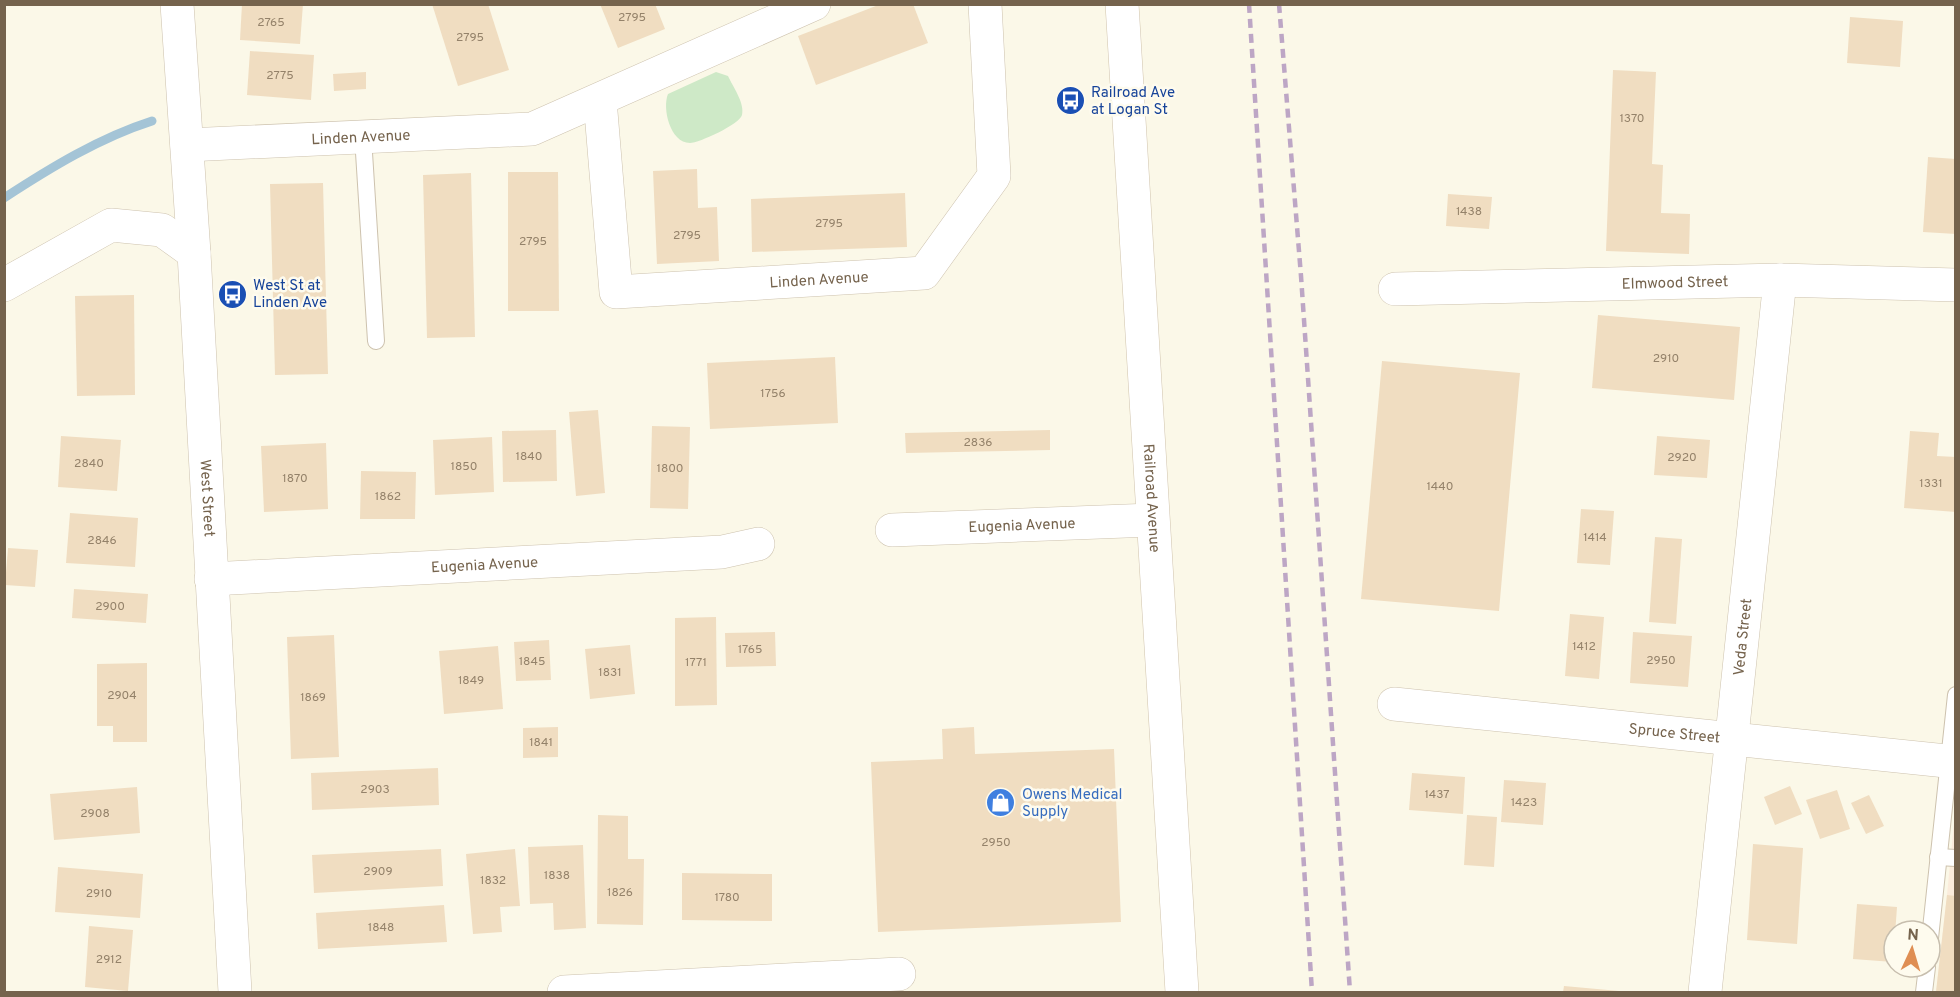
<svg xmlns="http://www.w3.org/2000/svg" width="1960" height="997" font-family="Overpass,sans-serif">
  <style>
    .commercial { fill: #fbecdc }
    .green { fill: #cee9c7 }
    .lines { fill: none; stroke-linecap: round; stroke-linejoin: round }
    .stream { stroke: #a4c4d6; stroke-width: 9 }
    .building { fill: #f0ddc1 }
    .lane-casing { stroke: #cdc2ae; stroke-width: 18 }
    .street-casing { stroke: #cdc2ae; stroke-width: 34 }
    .secondary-casing { stroke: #d0c3ac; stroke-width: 34 }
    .lane { stroke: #fff; stroke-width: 16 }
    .street { stroke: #fff; stroke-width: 33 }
    .secondary { stroke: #fff; stroke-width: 33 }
    .rail { stroke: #bda6c5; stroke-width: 4.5; stroke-dasharray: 9 6; stroke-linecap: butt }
    .labels { text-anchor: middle; stroke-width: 5; stroke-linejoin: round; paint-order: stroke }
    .number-label { font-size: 12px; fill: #94826a }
    .transit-label { font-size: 15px; fill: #164399; stroke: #fefbee; text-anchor: start }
    .street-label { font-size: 15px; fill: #75634d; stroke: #fefbee }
    .shop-label { font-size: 15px; fill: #366cbe; stroke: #fefbee; text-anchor: start }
  </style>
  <rect width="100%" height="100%" fill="#fbf8e8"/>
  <polygon class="commercial" points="1955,812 1955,992 1936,992 1947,895"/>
  <path class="green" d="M716,72L728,76C733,87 745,103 742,115C740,124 699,143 690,143C670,143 662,108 668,94Z"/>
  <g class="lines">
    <path class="stream" d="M4,198C50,168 99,138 152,121"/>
  </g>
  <g class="building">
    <polygon points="242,4 303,4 300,44 240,40"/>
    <polygon points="432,4 488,4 509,70 458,86"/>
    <polygon points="600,4 655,4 665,29 618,48"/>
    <polygon points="881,4 913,4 928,43 816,85 798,36"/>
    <polygon points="1850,17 1903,21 1900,67 1847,63"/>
    <polygon points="250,51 314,55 311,100 247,95"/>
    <polygon points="1613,70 1656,72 1652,164 1663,165 1661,213 1690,214 1689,254 1606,251"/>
    <polygon points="366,72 366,89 334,91 333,74"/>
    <polygon points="1928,157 1956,159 1956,234 1923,232"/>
    <polygon points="697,169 698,208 717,207 719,261 657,264 653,171"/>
    <polygon points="508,172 558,172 559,311 508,311"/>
    <polygon points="471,173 475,337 427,338 423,175"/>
    <polygon points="323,183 328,374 275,375 270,184"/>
    <polygon points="905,193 907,247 752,252 751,199"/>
    <polygon points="1448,194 1492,197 1489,229 1446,226"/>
    <polygon points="134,295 135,395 77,396 75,296"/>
    <polygon points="1598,315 1740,327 1734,400 1592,388"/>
    <polygon points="835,357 838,423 710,429 707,363"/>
    <polygon points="1382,361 1520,373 1499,611 1361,599"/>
    <polygon points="598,410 605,493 576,496 569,412"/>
    <polygon points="652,426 690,427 688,509 650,508"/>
    <polygon points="556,430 557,481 503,482 502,431"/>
    <polygon points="1050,430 1050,450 906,453 905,433"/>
    <polygon points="1910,431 1939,433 1937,456 1956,457 1956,512 1904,508"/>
    <polygon points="61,436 121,440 117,491 58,487"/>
    <polygon points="1657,436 1710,440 1707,478 1654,475"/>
    <polygon points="492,437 494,492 435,495 433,440"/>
    <polygon points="326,443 328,509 264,512 261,446"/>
    <polygon points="361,471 416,472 415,519 360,519"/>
    <polygon points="1581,509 1614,511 1610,565 1577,563"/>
    <polygon points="70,513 138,518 135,567 66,563"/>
    <polygon points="1655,537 1682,539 1676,624 1649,622"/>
    <polygon points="8,548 38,550 35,587 5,585"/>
    <polygon points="74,589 148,594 146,623 72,618"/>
    <polygon points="1570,614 1604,617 1599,679 1565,676"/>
    <polygon points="716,617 717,705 675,706 675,618"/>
    <polygon points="775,632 776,666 726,667 725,633"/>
    <polygon points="1633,632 1692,636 1688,687 1630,683"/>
    <polygon points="334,635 339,757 291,759 287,637"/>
    <polygon points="549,640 551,680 516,681 514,642"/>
    <polygon points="630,645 635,694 590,699 585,649"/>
    <polygon points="498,646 503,709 444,714 439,651"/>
    <polygon points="147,663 147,742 113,742 113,726 97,726 97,664"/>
    <polygon points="558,727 558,757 523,758 523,728"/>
    <polygon points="974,727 975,754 1114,749 1121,922 878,932 871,762 943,759 942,729"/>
    <polygon points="438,768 439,805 312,810 311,773"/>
    <polygon points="1412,773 1465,777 1463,814 1409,810"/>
    <polygon points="1504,780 1546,783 1543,825 1501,822"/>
    <polygon points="1790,786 1802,814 1775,825 1764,797"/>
    <polygon points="137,787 140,833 54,840 50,794"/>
    <polygon points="1837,790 1850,829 1820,839 1806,800"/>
    <polygon points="1869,795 1884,826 1866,834 1851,803"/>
    <polygon points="598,815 628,816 628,859 644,859 643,925 597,924"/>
    <polygon points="1467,815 1497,817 1494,867 1464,865"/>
    <polygon points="1753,844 1803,848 1797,944 1747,940"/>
    <polygon points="583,845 586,928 554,930 553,903 530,904 528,847"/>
    <polygon points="441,849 443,886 314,893 312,855"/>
    <polygon points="515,849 520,906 500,907 502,932 473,934 466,854"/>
    <polygon points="58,867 143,874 140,918 55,912"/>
    <polygon points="682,873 772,874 772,921 682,920"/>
    <polygon points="1947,895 1956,896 1956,992 1936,992"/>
    <polygon points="1857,904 1897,907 1893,962 1853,959"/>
    <polygon points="444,905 447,942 318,949 316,913"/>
    <polygon points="89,926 133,930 128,991 85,987"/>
    <polygon points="1564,986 1619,991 1619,992 1563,992"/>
  </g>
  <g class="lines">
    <defs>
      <g id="lane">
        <polyline points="363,137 376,341"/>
        <polyline points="1938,857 1956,858"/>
        <polyline points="1930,938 1956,695"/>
        <polyline points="1924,992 1927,967"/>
      </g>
      <g id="street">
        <path id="s1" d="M177,4L194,253L235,992"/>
        <path id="s2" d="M600,100L616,292L924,273L994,176L985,4"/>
        <path id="s3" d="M187,145L532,129L814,4"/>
        <polyline points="4,285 111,225 162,230 194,253"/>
        <path id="s4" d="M1395,289L1780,280L1956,285"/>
        <path id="s5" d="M892,530L1152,520"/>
        <path id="s6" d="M211,579L722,552L758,544"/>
        <path id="s7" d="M1394,704L1956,762"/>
        <polyline points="564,992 899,974"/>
        <path id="s8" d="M1705,992L1780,280"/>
      </g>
      <g id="secondary">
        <path id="s9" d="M1122,4L1182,992"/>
      </g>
    </defs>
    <use href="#lane" class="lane-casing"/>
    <use href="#street" class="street-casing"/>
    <use href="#secondary" class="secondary-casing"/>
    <use href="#lane" class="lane"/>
    <use href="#street" class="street"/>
    <use href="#secondary" class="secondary"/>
    <g class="rail">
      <polyline points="1249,4 1312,992"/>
      <polyline points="1279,4 1301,276 1350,992"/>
    </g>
  </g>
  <defs>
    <symbol id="bus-disc" viewBox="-11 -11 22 22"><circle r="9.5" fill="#1a4fb4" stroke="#fefbee"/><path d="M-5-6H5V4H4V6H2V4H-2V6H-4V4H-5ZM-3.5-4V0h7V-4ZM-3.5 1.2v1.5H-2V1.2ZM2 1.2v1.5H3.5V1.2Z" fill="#fff"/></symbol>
    <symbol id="shop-disc" viewBox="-11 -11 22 22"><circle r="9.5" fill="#3f7fe0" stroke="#fefbee"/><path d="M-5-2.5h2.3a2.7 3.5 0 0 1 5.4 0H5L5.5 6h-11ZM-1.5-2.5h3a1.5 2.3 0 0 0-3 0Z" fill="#fff"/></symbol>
  </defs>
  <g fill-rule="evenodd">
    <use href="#bus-disc" x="1054" y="84" width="33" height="33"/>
    <use href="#bus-disc" x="216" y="278" width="33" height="33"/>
    <use href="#shop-disc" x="984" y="786" width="33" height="33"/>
  </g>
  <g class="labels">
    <g class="number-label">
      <text x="632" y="21">2795</text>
      <text x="271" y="26">2765</text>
      <text x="470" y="41">2795</text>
      <text x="280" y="79">2775</text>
      <text x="1632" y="122">1370</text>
      <text x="1469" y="215">1438</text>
      <text x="829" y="227">2795</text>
      <text x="687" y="239">2795</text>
      <text x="533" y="245">2795</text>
      <text x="1666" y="362">2910</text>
      <text x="773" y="397">1756</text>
      <text x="978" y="446">2836</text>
      <text x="529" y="460">1840</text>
      <text x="1682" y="461">2920</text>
      <text x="89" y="467">2840</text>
      <text x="464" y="470">1850</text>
      <text x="670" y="472">1800</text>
      <text x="295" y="482">1870</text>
      <text x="1931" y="487">1331</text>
      <text x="1440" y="490">1440</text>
      <text x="388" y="500">1862</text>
      <text x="1595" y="541">1414</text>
      <text x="102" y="544">2846</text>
      <text x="110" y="610">2900</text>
      <text x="1584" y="650">1412</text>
      <text x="750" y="653">1765</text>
      <text x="1661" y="664">2950</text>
      <text x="532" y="665">1845</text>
      <text x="696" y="666">1771</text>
      <text x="610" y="676">1831</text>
      <text x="471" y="684">1849</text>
      <text x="122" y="699">2904</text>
      <text x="313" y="701">1869</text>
      <text x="541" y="746">1841</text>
      <text x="375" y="793">2903</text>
      <text x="1437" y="798">1437</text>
      <text x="1524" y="806">1423</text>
      <text x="95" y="817">2908</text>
      <text x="996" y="846">2950</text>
      <text x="378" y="875">2909</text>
      <text x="557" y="879">1838</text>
      <text x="493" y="884">1832</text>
      <text x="620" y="896">1826</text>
      <text x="99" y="897">2910</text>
      <text x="727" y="901">1780</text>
      <text x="381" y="931">1848</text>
      <text x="109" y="963">2912</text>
    </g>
    <g class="transit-label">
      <text x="1091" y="97">Railroad Ave<tspan x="1091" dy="17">at Logan St</tspan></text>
      <text x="253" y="290">West St at<tspan x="253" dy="17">Linden Ave</tspan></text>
    </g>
    <g class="street-label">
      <text dy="5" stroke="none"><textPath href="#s3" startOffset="174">Linden Avenue</textPath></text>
      <text dy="5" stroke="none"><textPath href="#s2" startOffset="396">Linden Avenue</textPath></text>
      <text dy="5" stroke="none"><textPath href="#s4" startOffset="280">Elmwood Street</textPath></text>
      <text dy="5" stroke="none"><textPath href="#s1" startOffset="495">West Street</textPath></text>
      <text dy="5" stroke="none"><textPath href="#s9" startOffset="495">Railroad Avenue</textPath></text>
      <text dy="5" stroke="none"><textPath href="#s5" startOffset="130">Eugenia Avenue</textPath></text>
      <text dy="5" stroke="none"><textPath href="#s6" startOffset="274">Eugenia Avenue</textPath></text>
      <text dy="5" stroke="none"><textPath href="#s8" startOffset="357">Veda Street</textPath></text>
      <text dy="5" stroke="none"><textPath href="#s7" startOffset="282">Spruce Street</textPath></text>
    </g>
    <g class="shop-label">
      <text x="1022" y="799">Owens Medical<tspan x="1022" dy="17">Supply</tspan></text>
    </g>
  </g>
  <rect width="1960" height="997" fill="none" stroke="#75634d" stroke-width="12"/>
  <g transform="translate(1912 949) rotate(4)"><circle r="28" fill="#fefbee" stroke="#c7beae" stroke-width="1.5"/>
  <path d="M0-4.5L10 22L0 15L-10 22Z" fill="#df8e53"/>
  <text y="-9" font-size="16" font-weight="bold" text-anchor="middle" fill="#75634d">N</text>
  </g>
</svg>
